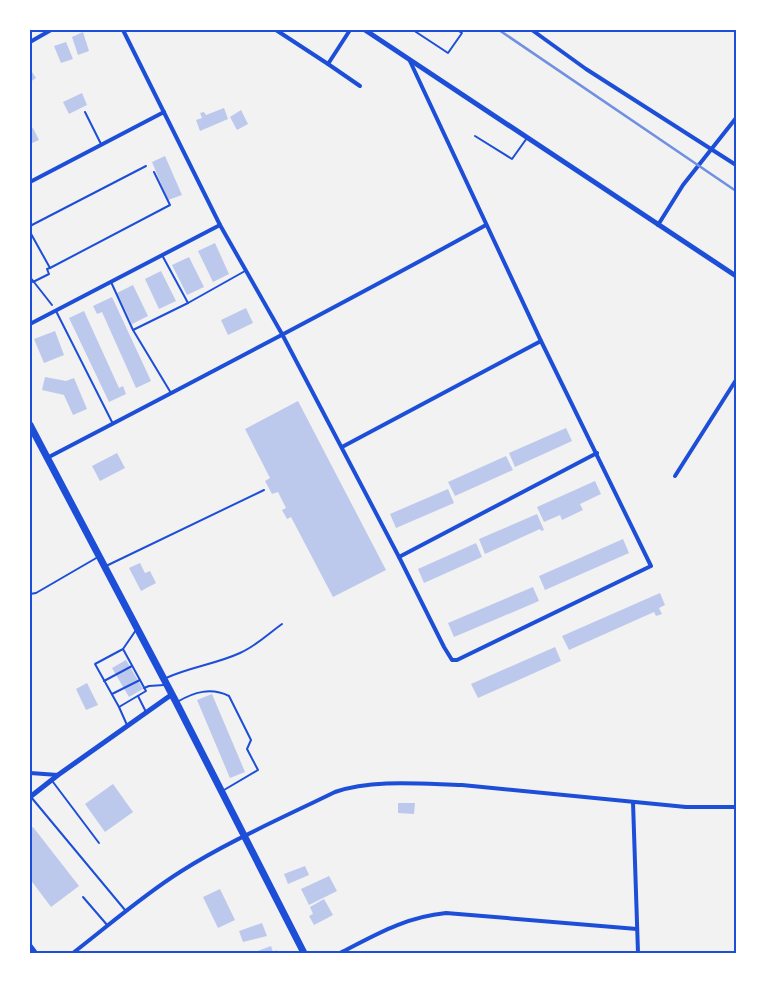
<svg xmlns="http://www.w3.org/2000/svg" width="766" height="983" font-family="Signika,sans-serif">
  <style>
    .building { fill: #bdc9ec }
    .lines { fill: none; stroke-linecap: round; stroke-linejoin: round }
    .path { stroke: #1d4ed8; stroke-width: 2 }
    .service { stroke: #1d4ed8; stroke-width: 2 }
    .minor { stroke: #1d4ed8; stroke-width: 4 }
    .tertiary { stroke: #1d4ed8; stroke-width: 5 }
    .trunk { stroke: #1d4ed8; stroke-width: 7 }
    .rail { stroke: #7290e2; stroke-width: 2.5 }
    .neatline { fill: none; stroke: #1d4ed8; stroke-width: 2 }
  </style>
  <rect width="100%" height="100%" fill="#f2f2f2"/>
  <g class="building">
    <polygon points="83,32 89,51 78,55 72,37"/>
    <polygon points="66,42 73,59 61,63 54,46"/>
    <polygon points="30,69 36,78 30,82"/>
    <polygon points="82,93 87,105 69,114 63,102"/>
    <polygon points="224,108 228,119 200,131 196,120 202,118 200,113 204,112 206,115"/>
    <polygon points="241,110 248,124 237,130 230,117"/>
    <polygon points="33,128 39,140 30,144 30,129"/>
    <polygon points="165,156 182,195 168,200 152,162"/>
    <polygon points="215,243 229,274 213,282 198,251"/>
    <polygon points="189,257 204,287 187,295 172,265"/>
    <polygon points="161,271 176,301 159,309 145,279"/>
    <polygon points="133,285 148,316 132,324 117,293"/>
    <polygon points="112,297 151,381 136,388 102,312 97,314 93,306"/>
    <polygon points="246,308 253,323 228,335 221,320"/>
    <polygon points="84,311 119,388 123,386 126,394 109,402 69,318"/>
    <polygon points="55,331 64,355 44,363 34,339"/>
    <polygon points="45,377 66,381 74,378 87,409 73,415 64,395 42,390"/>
    <polygon points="298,401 386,570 333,597 291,517 287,519 282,510 286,508 278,492 272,494 265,481 270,478 245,429"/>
    <polygon points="566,428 572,441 515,467 509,453"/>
    <polygon points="117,453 125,468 100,481 92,466"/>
    <polygon points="506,456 513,470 455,496 448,482"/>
    <polygon points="595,481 601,494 580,504 583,510 562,520 560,515 544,522 537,507"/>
    <polygon points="448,489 454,503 396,528 390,514"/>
    <polygon points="537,514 544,530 541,531 540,529 485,554 479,539"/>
    <polygon points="623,539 629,553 545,590 539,576"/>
    <polygon points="476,543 482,557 424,583 418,569"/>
    <polygon points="140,563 145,573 150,571 156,583 141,591 129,568"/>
    <polygon points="533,587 539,601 454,637 448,623"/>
    <polygon points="660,593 665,605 659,608 662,614 656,616 654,612 569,650 562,636"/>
    <polygon points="555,647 561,661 478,698 471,684"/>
    <polygon points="126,660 143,689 129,697 112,668"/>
    <polygon points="87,683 98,705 86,710 76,689"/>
    <polygon points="212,694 245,772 230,778 197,700"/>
    <polygon points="113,784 133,812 105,832 85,804"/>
    <polygon points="398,803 415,803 414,814 398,813"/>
    <polygon points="33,827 79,886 51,907 30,879 30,829"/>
    <polygon points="305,866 309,875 288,884 284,874"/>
    <polygon points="329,876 337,891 309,905 301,889"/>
    <polygon points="220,889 235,920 218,928 203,897"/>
    <polygon points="324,899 333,915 314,925 309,916 313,914 310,907"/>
    <polygon points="262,923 267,936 243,942 239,931"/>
    <polygon points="271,946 273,952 277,950 278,953 252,953"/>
  </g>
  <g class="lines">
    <g class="path">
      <polyline points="30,226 146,166"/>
      <polyline points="30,232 50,268 47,269 49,274 33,282"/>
      <polyline points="50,268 170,205 154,172"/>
      <polyline points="30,277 52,305"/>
    </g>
    <g class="service">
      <polyline points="413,30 448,53 462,33 457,30"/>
      <polyline points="85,112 101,144"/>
      <polyline points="475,136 512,159 527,138"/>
      <polyline points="162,255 188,303 133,330 171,393"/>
      <polyline points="111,282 133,330"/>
      <polyline points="188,303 245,271"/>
      <polyline points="56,311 112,422"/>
      <polyline points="106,566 264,490"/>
      <polyline points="30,594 36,593 98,557"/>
      <polyline points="123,649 146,691 119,707 95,664 123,649 136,630"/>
      <path d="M166,678C190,667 216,664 240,653C256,646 268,634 282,624"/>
      <polyline points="104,681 132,666"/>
      <polyline points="144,688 149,686 164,685"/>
      <polyline points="112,694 140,680"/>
      <polyline points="138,696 146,712"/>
      <path d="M177,702C194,692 211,687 229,696L251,740L247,749L258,770L224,790"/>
      <polyline points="119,707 127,725"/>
      <polyline points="53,782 99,843"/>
      <polyline points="31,797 125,910"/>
      <polyline points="83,897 108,926"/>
    </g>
    <g class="minor">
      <polyline points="123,30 220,225 282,334 399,557 444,647 452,660 457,660 651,566 541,341 409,59"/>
      <polyline points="276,30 328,64 350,30"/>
      <polyline points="532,30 586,69 736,165"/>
      <polyline points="30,42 51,30"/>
      <polyline points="328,64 360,86"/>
      <polyline points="30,182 164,112"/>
      <polyline points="658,225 683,185 736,118"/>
      <polyline points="30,324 220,225"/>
      <polyline points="342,447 541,341"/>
      <path d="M47,458C195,381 341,305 486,225"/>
      <polyline points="675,476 736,380"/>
      <polyline points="399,557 597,453"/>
      <polyline points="30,773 58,775"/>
      <polyline points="633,802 638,953"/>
      <polyline points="30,945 36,953"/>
      <path d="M73,953C108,926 142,896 180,872C227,842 284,817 335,792C373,779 422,784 462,785L686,807H736"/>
      <path d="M340,953C375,935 405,917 446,913L637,929"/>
    </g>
    <g class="tertiary">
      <polyline points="365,30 736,276"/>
      <polyline points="30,797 58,775 171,695"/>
    </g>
    <polyline class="trunk" points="30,425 176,702 304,953"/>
    <polyline class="rail" points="499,30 736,191"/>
  </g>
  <rect width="766" height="983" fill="none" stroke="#ffffff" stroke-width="62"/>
  <rect x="31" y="31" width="704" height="921" class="neatline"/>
</svg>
